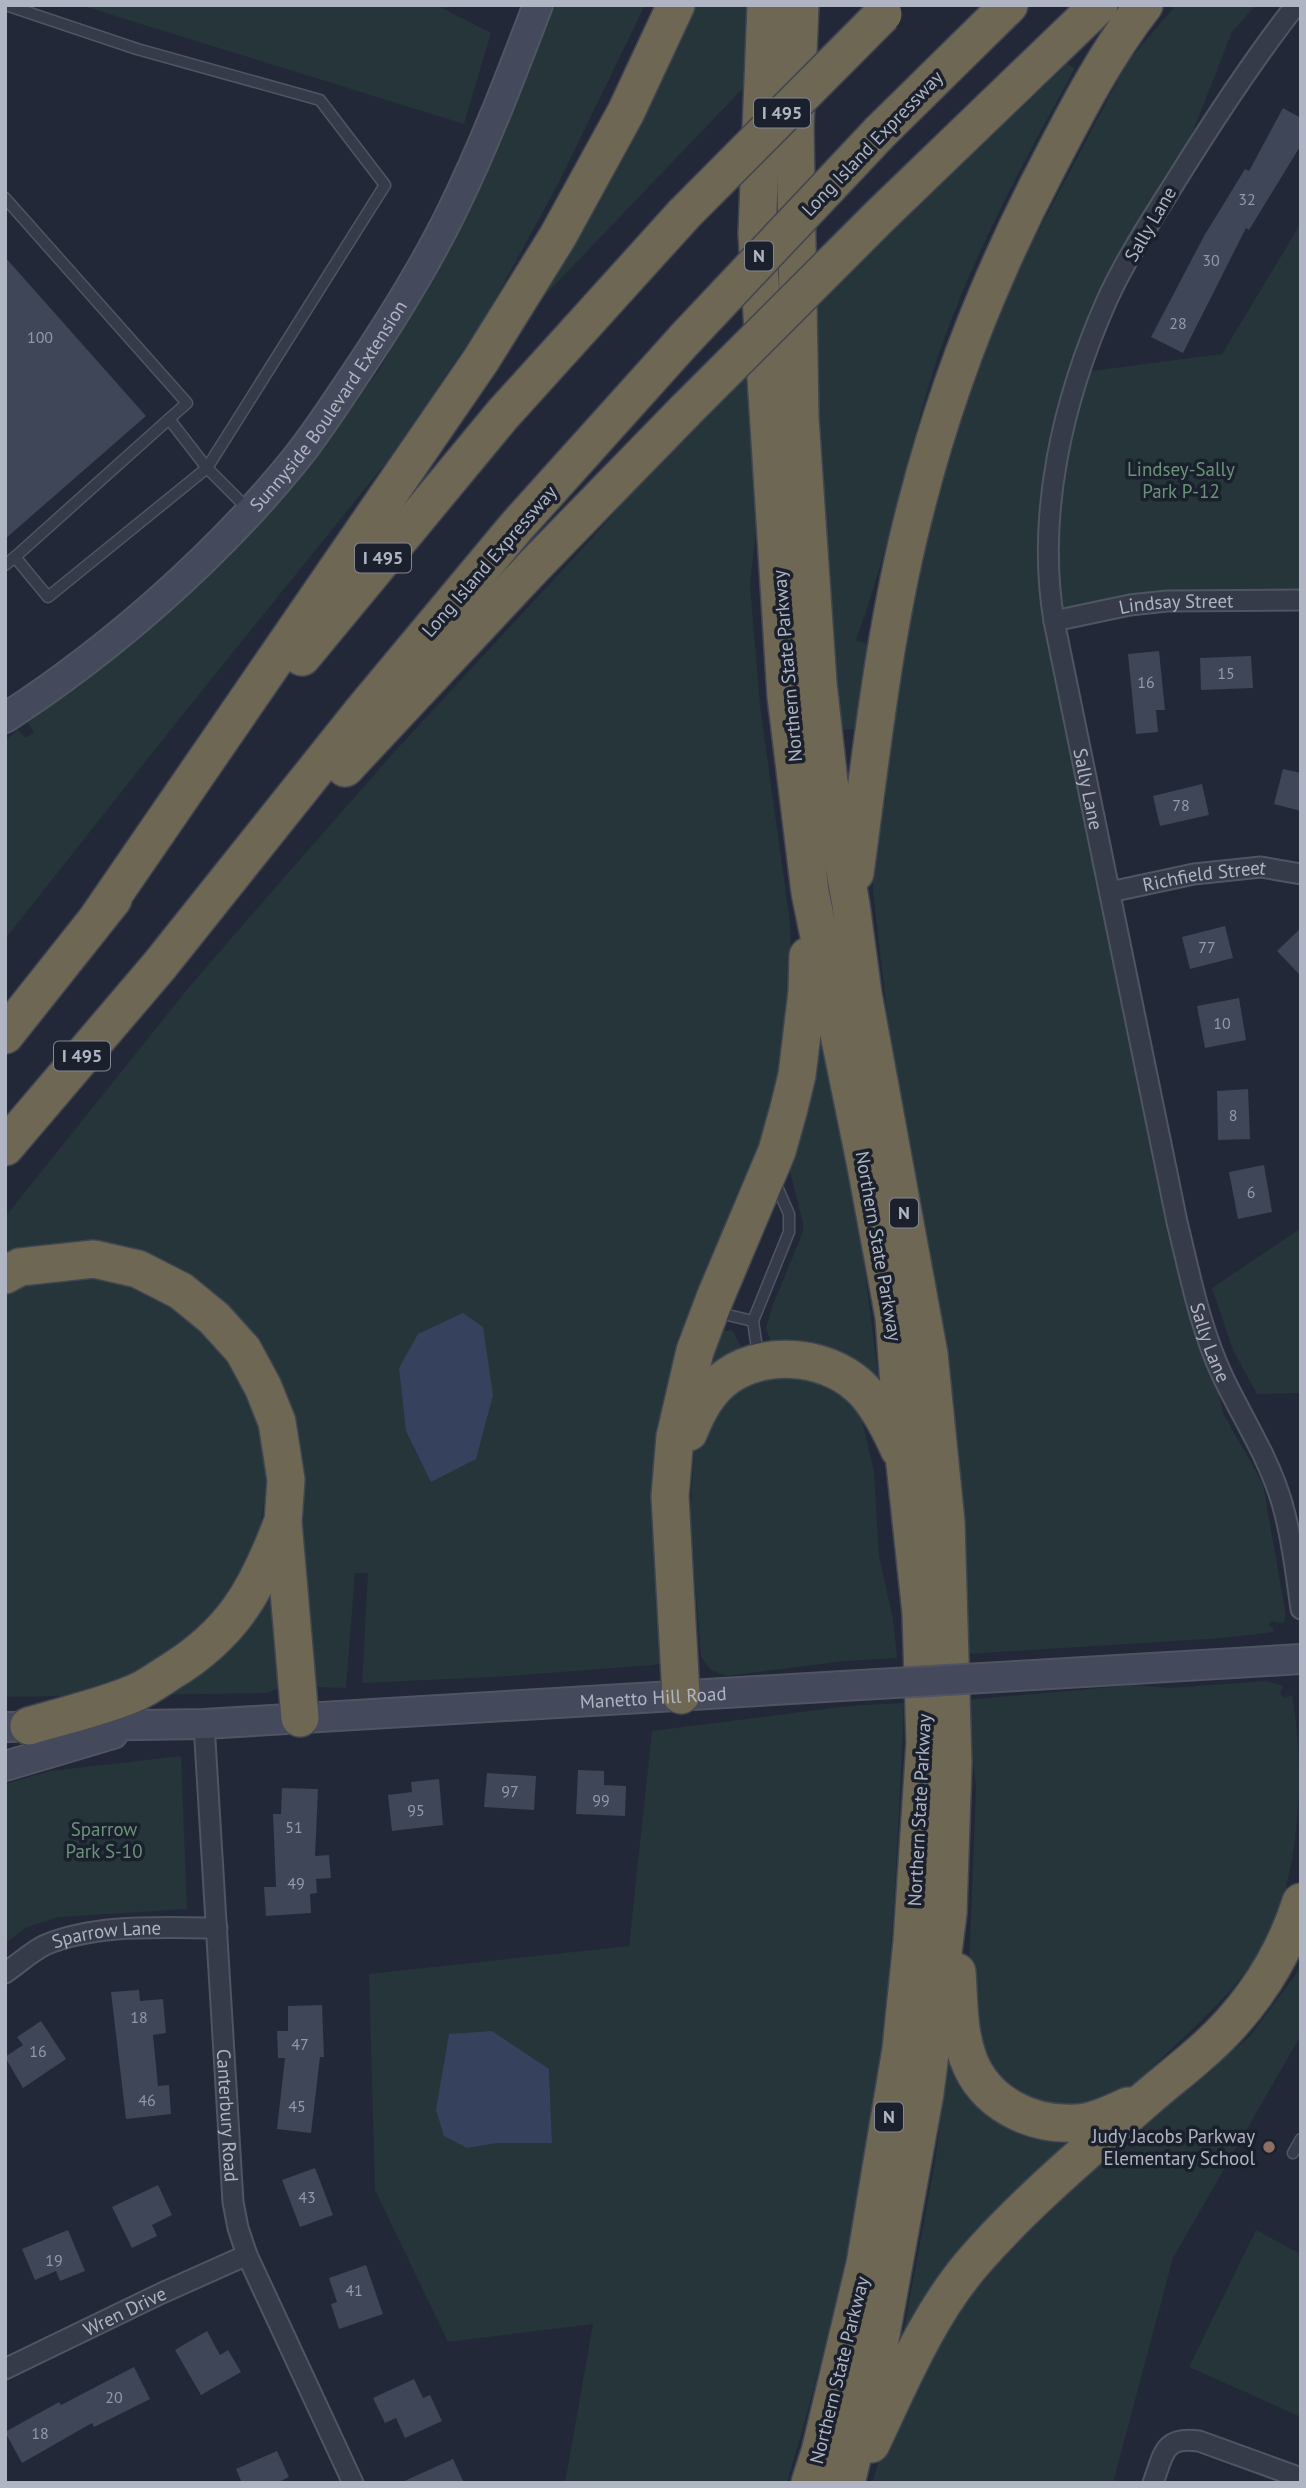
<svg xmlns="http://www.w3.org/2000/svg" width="1306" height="2488" font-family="'PT Sans',sans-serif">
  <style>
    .green { fill: #253539; fill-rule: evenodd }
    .water { fill: #36415e }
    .building { fill: #3e4657 }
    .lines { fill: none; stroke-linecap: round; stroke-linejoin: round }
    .lane-casing { stroke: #505563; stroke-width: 13 }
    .street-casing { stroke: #505563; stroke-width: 23 }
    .secondary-casing { stroke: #505563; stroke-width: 32 }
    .highway-casing { stroke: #404553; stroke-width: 40 }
    .lane { stroke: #353b48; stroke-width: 10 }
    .street { stroke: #353b48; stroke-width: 19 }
    .secondary { stroke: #44495b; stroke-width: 28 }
    .highway { stroke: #6e6753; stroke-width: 37 }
    .secondary-bridge-casing { stroke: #505563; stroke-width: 32; stroke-linecap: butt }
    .highway-bridge-casing { stroke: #404553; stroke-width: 40; stroke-linecap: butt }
    .secondary-bridge { stroke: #44495b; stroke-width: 28 }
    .highway-bridge { stroke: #6e6753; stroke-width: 37 }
    .education-dot { fill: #8d6e63; stroke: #1b202d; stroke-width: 2.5 }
    .labels { text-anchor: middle; stroke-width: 7; stroke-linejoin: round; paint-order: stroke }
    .number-label { font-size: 16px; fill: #9499a9 }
    .shield { fill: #1b202d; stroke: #838897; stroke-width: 2 }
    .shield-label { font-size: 18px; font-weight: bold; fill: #b0b5c4 }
    .street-label { font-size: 19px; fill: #b0b5c4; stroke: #1b202d }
    .park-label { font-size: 19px; fill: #699478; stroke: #1b202d }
    .poi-label { font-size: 19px; fill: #b0b5c4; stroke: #1b202d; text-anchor: end }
  </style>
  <rect width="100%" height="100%" fill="#222837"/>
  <g class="green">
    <polygon points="80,5 436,5 491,33 464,124"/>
    <polygon points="555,5 645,5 558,184 486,316 389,459 176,723 5,939 5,740 18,730 25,738 34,732 28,723 161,617 257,523 311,460 379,370 462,225 511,116"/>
    <polygon points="684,5 750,5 749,82 505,337"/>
    <polygon points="1176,5 1256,5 1232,32 1161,212 1110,304 1083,372 1222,354 1301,223 1301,598 1058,618 1223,1413 1263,1484 1286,1616 1283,1623 1271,1621 1269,1626 1273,1628 1274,1632 1223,1638 968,1654 954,1447 930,1248 889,1031 873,891 872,804 886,802 880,722 952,424 1011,283 1128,61"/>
    <path d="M1067,64L1075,68C1021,167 966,267 932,375C905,463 888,554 856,640L867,644L855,729L838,730L808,313Z"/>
    <polygon points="749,369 756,530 750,585 760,706 790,922 793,1004 782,1090 697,1310 667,1662 654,1665 493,1677 362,1683 368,1573 355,1573 346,1688 316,1687 291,1425 192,1281 5,1257 5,1217 190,986 281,881 396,750 593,537 685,432"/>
    <path d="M811,1011C851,1133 864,1264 880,1391L774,1352L766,1328L772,1307L803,1232V1223L785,1152Z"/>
    <polygon points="1301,1228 1301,1393 1257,1394 1233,1350 1212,1288"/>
    <polygon points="57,1274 138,1286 209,1328 252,1395 270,1468 255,1557 212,1627 146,1678 65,1696 5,1697 5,1292"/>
    <polygon points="732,1330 748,1359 698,1390 709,1333"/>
    <polygon points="748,1373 825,1375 867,1414 862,1420 874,1472 879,1556 893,1619 897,1658 845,1661 726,1676 711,1670 701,1657 690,1518 694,1451 711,1404"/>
    <polygon points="269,1589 280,1591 284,1680 277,1689 267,1693 140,1695"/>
    <path d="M1267,1681L1283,1686L1280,1694L1285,1698L1292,1695C1306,1772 1301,1892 1256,1958C1231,1994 1197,2025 1165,2055C1138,2081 1107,2114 1066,2112C1054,2111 1011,2090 997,2085L967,2021L976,1786L965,1700L1135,1685L1169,1688Z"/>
    <path d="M904,1703C899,1820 894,1937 881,2053C864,2198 829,2342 787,2483H565L593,2324L448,2342L375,2190L369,1974L629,1946L652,1731L848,1706ZM549,2069L552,2143H498L467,2148Z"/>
    <polygon points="181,1756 187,1909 58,1917 25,1928 5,1944 5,1784 50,1771"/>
    <polygon points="1301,1964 1301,2035 1173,2258 1113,2483 872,2483 888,2432 977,2275 1112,2145 1181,2093 1250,2036 1296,1974"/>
    <polygon points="949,2040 957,2076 981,2109 1020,2131 1084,2137 902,2340 936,2156"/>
    <polygon points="1256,2230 1301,2254 1301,2417 1189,2367"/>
  </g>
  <g class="water">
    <polygon points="463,1313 483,1327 493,1395 476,1459 431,1482 406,1431 399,1368 418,1334"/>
    <polygon points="492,2031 549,2069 552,2143 498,2143 467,2148 444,2136 436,2110 449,2034"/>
  </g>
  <g class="building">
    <polygon points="1283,108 1301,118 1301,145 1249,230 1246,228 1183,353 1151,337 1204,236 1245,169 1249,171"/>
    <polygon points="5,257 146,416 5,539"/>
    <polygon points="1159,651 1165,710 1156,710 1158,732 1136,734 1128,654"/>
    <polygon points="1251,656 1253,688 1201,690 1200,658"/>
    <polygon points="1283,769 1301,773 1301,811 1274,804"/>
    <polygon points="1202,784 1209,815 1160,826 1153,796"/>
    <polygon points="1225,926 1233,958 1190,969 1182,937"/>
    <polygon points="1301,928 1301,976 1277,951"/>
    <polygon points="1239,998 1246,1040 1205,1048 1197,1006"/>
    <polygon points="1248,1089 1250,1139 1218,1140 1217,1091"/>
    <polygon points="1264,1165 1272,1212 1238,1219 1229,1172"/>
    <polygon points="578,1770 604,1771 604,1785 626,1786 625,1816 576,1814"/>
    <polygon points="487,1773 536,1776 534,1810 484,1807"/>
    <polygon points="439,1779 443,1825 392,1831 388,1795 412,1792 411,1782"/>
    <polygon points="282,1788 318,1789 315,1856 329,1855 331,1878 316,1879 317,1893 310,1894 311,1913 266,1916 264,1887 276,1887 273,1814 281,1814"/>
    <polygon points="139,1990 140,2001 163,1999 166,2033 153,2035 158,2086 169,2085 171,2114 126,2119 111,1992"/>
    <polygon points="322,2005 324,2057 320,2057 311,2133 277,2129 285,2058 278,2058 277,2031 288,2031 288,2006"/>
    <polygon points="41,2021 66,2059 23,2088 5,2057 23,2045 17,2037"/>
    <polygon points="315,2168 333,2215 300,2227 282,2180"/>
    <polygon points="158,2185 172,2215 152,2225 157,2236 132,2248 112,2207"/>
    <polygon points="68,2230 85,2271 60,2281 56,2271 35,2280 22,2249"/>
    <polygon points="366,2265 383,2314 339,2329 331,2304 337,2302 329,2278"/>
    <polygon points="207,2331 220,2355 228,2350 241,2372 201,2395 175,2350"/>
    <polygon points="134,2367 150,2399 94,2427 92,2423 22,2463 5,2432 59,2402 61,2405"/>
    <polygon points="414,2379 423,2398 430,2395 442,2421 405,2438 396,2418 385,2423 373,2398"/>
    <polygon points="277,2451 289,2477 277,2483 242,2483 236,2469"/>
    <polygon points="453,2459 464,2483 400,2483"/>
  </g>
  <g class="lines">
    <defs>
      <g id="lane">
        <polyline points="5,198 187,403 169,419"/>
        <polyline points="15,557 169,419 207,468 249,510"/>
        <polyline points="5,565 15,557 48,597 207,468 385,185 320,100 137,49 6,5"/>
        <polyline points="715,1312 753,1321 789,1232 789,1214 775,1182"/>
        <polyline points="753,1321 758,1355"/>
        <polyline points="1293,2153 1301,2139"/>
      </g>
      <g id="street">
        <path id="s1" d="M1296,5C1255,57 1217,115 1182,171C1156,213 1127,256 1107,300C1063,399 1036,514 1054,621L1177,1222C1190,1275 1200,1328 1223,1377C1243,1419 1269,1458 1282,1503C1292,1538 1296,1574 1301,1609"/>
        <path id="s2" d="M1054,621L1130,605L1167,601L1301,600"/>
        <path id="s3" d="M1110,892L1194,874L1261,867L1301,874"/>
        <path id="s4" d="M204,1724L233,2202L238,2228L247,2255L353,2483"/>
        <path id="s5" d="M5,1973C18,1964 31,1952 45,1945C98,1923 161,1928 217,1928"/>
        <path id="s6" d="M5,2369L162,2293L247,2255"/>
        <path d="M1153,2483C1164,2454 1163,2436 1199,2441L1301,2478"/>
      </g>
      <g id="secondary">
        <path id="s7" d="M5,718C110,650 215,558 294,461C317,433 337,401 358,370C392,319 425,266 452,211C485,144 511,75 538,5"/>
        <polyline points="1017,1676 1301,1659"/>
        <path id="s8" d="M5,1727L204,1724L842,1686"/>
        <polyline points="5,1766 113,1734"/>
      </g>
      <g id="highway">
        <polyline points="766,5 757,234 786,696 810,892 866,1166 894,1317 905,1464 921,1613 925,1743 912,1941 901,2049 865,2264 820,2452 810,2483"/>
        <polyline points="800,5 795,127 800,418 818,683 829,782 851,905 863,994 929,1354 946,1522 953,1763 948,1913 925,2093 878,2351 846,2483"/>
        <polyline points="880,132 1009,5"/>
        <polyline points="880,216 1099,5"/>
        <polyline points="302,657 503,414 684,214"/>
        <polyline points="345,768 534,566 686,410"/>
        <path d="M855,873C872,749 885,623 917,503C947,386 991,275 1047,168C1076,112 1105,55 1144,5"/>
        <polyline points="99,916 481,360 558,236 626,112 676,5"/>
        <polyline points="5,1035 113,899"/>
        <polyline points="5,1147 160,965 361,713 516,527 685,339"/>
        <polyline points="5,1275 20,1267 94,1259 138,1269 181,1291 214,1318 243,1350 263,1387 277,1422 286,1480 283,1522 300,1718"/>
        <path d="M689,1432C697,1411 709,1389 728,1376C768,1348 834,1356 866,1393C880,1409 890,1429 899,1449"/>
        <polyline points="681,1695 670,1496 675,1437 695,1351 715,1298 777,1151 789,1108 797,1075 807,992 808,956"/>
        <path d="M29,1726C65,1715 103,1707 137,1692C148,1687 159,1679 170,1672C231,1635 256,1592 281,1526"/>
        <path d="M957,1972C959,2000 958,2030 968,2058C984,2103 1031,2126 1077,2123C1095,2122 1112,2113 1128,2106"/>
        <path d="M871,2444C901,2381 929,2312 976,2259C1027,2201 1088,2150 1146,2099C1162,2085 1179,2072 1195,2058C1245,2016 1281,1964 1301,1902"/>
      </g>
    </defs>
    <use href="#lane" class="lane-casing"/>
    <use href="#street" class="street-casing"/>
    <use href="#secondary" class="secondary-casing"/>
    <use href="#highway" class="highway-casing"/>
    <use href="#lane" class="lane"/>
    <use href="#street" class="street"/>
    <use href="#secondary" class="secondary"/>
    <use href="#highway" class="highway"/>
    <defs>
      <polyline id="secondary-bridge" points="842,1686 1017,1676"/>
      <g id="highway-bridge">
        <polyline points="684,214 883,14"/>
        <polyline points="685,339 880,132"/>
        <polyline points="686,410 880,216"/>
      </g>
    </defs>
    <use href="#secondary-bridge" class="secondary-bridge-casing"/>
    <use href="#highway-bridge" class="highway-bridge-casing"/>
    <use href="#secondary-bridge" class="secondary-bridge"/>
    <use href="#highway-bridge" class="highway-bridge"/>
  </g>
  <circle class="education-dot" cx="1269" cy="2147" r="7"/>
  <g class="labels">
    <g class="number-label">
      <text x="1247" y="205">32</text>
      <text x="1211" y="266">30</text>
      <text x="1178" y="329">28</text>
      <text x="40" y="343">100</text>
      <text x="1226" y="679">15</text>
      <text x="1146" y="688">16</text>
      <text x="1181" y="811">78</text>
      <text x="1207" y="953">77</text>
      <text x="1222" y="1029">10</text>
      <text x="1233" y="1121">8</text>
      <text x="1251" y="1198">6</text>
      <text x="510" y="1797">97</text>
      <text x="601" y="1806">99</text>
      <text x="416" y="1816">95</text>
      <text x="294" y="1833">51</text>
      <text x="296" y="1889">49</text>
      <text x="139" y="2023">18</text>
      <text x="300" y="2050">47</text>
      <text x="38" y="2057">16</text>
      <text x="147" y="2106">46</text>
      <text x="297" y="2112">45</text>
      <text x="307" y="2203">43</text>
      <text x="54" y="2266">19</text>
      <text x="354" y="2296">41</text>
      <text x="114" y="2403">20</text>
      <text x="40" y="2439">18</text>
    </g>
    <g class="shield">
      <rect x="754" y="98.5" width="56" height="29" rx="5"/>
      <rect x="745" y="241.5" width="28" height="29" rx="5"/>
      <rect x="355" y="543.5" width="56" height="29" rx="5"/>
      <rect x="54" y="1041.5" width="56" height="29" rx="5"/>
      <rect x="890" y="1198.5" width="28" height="29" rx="5"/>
      <rect x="875" y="2102.5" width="28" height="29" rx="5"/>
    </g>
    <g class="shield-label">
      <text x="782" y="119">I 495</text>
      <text x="759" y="262">N</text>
      <text x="383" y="564">I 495</text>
      <text x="82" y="1062">I 495</text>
      <text x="904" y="1219">N</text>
      <text x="889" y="2123">N</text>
    </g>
    <g class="street-label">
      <text transform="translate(872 143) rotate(-46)" y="7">Long Island Expressway</text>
      <text transform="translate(1150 224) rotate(-60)" y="7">Sally Lane</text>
      <text dy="7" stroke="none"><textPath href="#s7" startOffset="453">Sunnyside Boulevard Extension</textPath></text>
      <text transform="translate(489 561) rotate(-49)" y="7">Long Island Expressway</text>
      <text dy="7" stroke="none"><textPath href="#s2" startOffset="124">Lindsay Street</textPath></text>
      <text transform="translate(787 666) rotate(-95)" y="7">Northern State Parkway</text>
      <text dy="7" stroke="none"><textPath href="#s1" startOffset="852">Sally Lane</textPath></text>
      <text dy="7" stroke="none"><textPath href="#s3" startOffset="96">Richfield Street</textPath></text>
      <text transform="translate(879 1246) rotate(80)" y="7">Northern State Parkway</text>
      <text dy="7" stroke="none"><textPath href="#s1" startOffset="1419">Sally Lane</textPath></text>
      <text dy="7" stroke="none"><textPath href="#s8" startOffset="649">Manetto Hill Road</textPath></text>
      <text transform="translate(919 1810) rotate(-87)" y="7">Northern State Parkway</text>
      <text dy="7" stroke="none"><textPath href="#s5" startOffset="112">Sparrow Lane</textPath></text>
      <text dy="7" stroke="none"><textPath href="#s4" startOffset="392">Canterbury Road</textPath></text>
      <text dy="7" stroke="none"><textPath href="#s6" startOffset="133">Wren Drive</textPath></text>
      <text transform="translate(839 2370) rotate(-76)" y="7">Northern State Parkway</text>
    </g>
    <g class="park-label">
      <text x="1181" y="476">Lindsey-Sally<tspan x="1181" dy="22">Park P-12</tspan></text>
      <text x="104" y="1836">Sparrow<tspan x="104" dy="22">Park S-10</tspan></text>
    </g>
    <g class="poi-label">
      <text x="1255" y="2143">Judy Jacobs Parkway<tspan x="1255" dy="22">Elementary School</tspan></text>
    </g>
  </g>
  <rect width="1306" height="2488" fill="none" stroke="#b0b5c4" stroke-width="14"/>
</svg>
